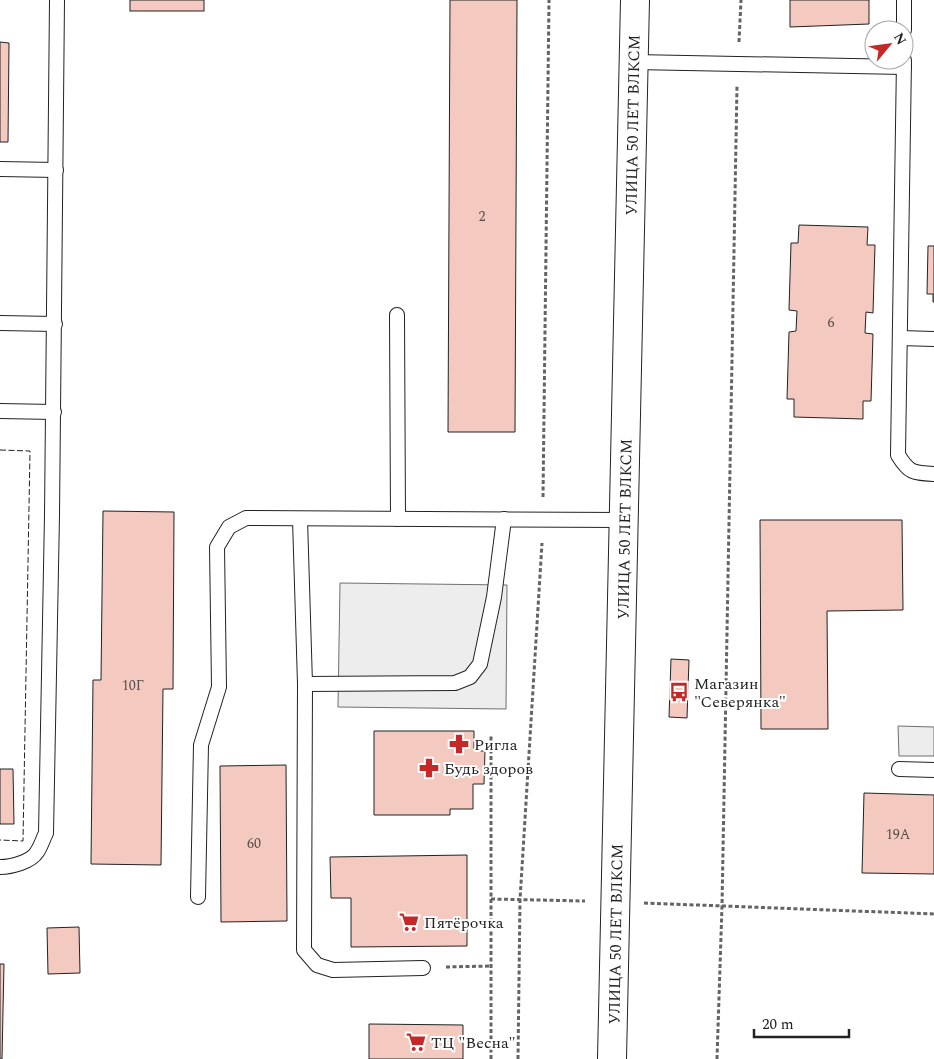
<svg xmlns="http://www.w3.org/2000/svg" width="934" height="1059" font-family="Spectral,serif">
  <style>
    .parking { fill: #ededed; stroke: #6f6f6f }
    .building { fill: #f3c9c0; stroke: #222 }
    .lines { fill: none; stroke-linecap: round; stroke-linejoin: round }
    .lane-casing { stroke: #222; stroke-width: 16 }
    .secondary-casing { stroke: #222; stroke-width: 30 }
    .path { stroke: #646464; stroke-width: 3; stroke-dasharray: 4 2.5; stroke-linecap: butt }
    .lane { stroke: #fff; stroke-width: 14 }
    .secondary { stroke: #fff; stroke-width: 28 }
    .fence { stroke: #222; stroke-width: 1; stroke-dasharray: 6 2.5; stroke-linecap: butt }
    .labels { text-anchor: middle; stroke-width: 4; stroke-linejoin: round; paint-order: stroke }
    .number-label { font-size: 14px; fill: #564c4a }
    .street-label { font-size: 16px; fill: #222; stroke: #fff }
    .poi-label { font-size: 16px; fill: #222; stroke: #fff; text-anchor: start }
  </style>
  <rect width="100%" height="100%" fill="#fff"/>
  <g class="parking">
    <polygon points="340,583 507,585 506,709 338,707"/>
    <polygon points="898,726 934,727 934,756 899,756"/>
  </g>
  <g class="building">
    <rect x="130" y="0" width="74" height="11"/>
    <polygon points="450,0 517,0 515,432 448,432"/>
    <polygon points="790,0 869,0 869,24 790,27"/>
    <polygon points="0,42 9,43 8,142 0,142"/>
    <polygon points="799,225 868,227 867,245 875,245 873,313 866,312 865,333 873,334 871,401 863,401 863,419 794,417 794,399 787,399 789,332 796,331 797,311 789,310 791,243 798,243"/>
    <polygon points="928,246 934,246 934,302 933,302 933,294 927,294"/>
    <polygon points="103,511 174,512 173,689 163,689 161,865 91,864 93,680 101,680"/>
    <polygon points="760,520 902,520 903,610 827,611 828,729 761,729"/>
    <polygon points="671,659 689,660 687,718 669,717"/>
    <polygon points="374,731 474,731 474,751 485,751 484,784 473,784 473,809 450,809 450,815 374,815"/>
    <polygon points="286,765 287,921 221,922 220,766"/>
    <polygon points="0,769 13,769 14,824 0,824"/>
    <polygon points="864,793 934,795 934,874 862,873"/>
    <polygon points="467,855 467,946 351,947 351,898 331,898 330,857"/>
    <polygon points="79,927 80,973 48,974 47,928"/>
    <polygon points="0,964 4,964 2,1059 0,1059"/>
    <polygon points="369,1024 463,1025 463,1059 369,1059"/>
  </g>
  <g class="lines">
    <defs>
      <g id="lane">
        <polyline points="904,30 904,0"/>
        <path d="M904,60L898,455C909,473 913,473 934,474"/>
        <polyline points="634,62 904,67"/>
        <polyline points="0,169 56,170"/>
        <polyline points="397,315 398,519"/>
        <polyline points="0,323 55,324"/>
        <polyline points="900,338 934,339"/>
        <polyline points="0,411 54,412"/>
        <polyline points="300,519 305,684 304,950 317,965 333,970 423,968"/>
        <polyline points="305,684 455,683 470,677 480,664 494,597 504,519"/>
        <polyline points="899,769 934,770"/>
        <path d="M0,867C11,867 31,862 37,852C41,846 43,839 46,833L52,515L57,0"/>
        <polyline points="198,897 201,745 219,687 217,547 229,527 246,518 624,520"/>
      </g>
      <polyline id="secondary" points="612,1059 635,0"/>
    </defs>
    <use href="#lane" class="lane-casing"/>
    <use href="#secondary" class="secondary-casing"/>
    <g class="path">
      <polyline points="739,42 741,0"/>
      <polyline points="543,497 549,0"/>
      <polyline points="491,899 585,901"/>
      <polyline points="644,903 934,914"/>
      <polyline points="446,967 491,966"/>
      <polyline points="491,1059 491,736"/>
      <polyline points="518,1059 520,900 542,543"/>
      <polyline points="717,1059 722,906 737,86"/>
    </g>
    <use href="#lane" class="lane"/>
    <use href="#secondary" class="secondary"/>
    <polyline class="fence" points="0,450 30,451 23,841 0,840"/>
  </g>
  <defs>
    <symbol id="bus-bare" viewBox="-9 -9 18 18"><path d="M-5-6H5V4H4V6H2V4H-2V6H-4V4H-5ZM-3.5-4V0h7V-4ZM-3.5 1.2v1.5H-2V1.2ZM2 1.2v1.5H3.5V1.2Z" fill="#c62828" stroke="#fff" stroke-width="2.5" paint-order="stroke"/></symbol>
    <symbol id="pharmacy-bare" viewBox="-9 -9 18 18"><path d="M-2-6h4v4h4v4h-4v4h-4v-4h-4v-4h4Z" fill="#c62828" stroke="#fff" stroke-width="2.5" paint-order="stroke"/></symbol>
    <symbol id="supermarket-bare" viewBox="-9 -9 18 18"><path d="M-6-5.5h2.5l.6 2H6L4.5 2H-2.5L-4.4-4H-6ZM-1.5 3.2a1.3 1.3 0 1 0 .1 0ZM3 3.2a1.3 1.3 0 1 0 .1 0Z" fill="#c62828" stroke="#fff" stroke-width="2.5" paint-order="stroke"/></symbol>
  </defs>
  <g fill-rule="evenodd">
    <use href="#bus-bare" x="665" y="678" width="28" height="28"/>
    <use href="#pharmacy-bare" x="445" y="730" width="28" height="28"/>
    <use href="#pharmacy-bare" x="415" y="754" width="28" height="28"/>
    <use href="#supermarket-bare" x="395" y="908" width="28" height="28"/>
    <use href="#supermarket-bare" x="402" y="1028" width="28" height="28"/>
  </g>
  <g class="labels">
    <g class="number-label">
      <text x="482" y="221">2</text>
      <text x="831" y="327">6</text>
      <text x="133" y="690">10Г</text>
      <text x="898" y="839">19А</text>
      <text x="254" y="848">60</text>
    </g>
    <g class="street-label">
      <text transform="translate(632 125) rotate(-89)" y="6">УЛИЦА 50 ЛЕТ ВЛКСМ</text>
      <text transform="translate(624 529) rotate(-89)" y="6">УЛИЦА 50 ЛЕТ ВЛКСМ</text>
      <text transform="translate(615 934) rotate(-89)" y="6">УЛИЦА 50 ЛЕТ ВЛКСМ</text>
    </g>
    <g class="poi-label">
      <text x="694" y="689">Магазин<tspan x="694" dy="18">"Северянка"</tspan></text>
      <text x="474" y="750">Ригла</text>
      <text x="444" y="774">Будь здоров</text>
      <text x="424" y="928">Пятёрочка</text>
      <text x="431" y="1048">ТЦ "Весна"</text>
    </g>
  </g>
  <g transform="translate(889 45) rotate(61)"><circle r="24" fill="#ffffff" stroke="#a7a7a7"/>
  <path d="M0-4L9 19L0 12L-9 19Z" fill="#c62828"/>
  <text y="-8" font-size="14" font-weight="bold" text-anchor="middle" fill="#222222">N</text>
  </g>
  <path d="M754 1029v8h95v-8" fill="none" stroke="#222222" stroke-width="2.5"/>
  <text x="762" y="1029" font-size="15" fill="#222222" stroke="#ffffff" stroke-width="4" paint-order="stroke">20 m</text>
</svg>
